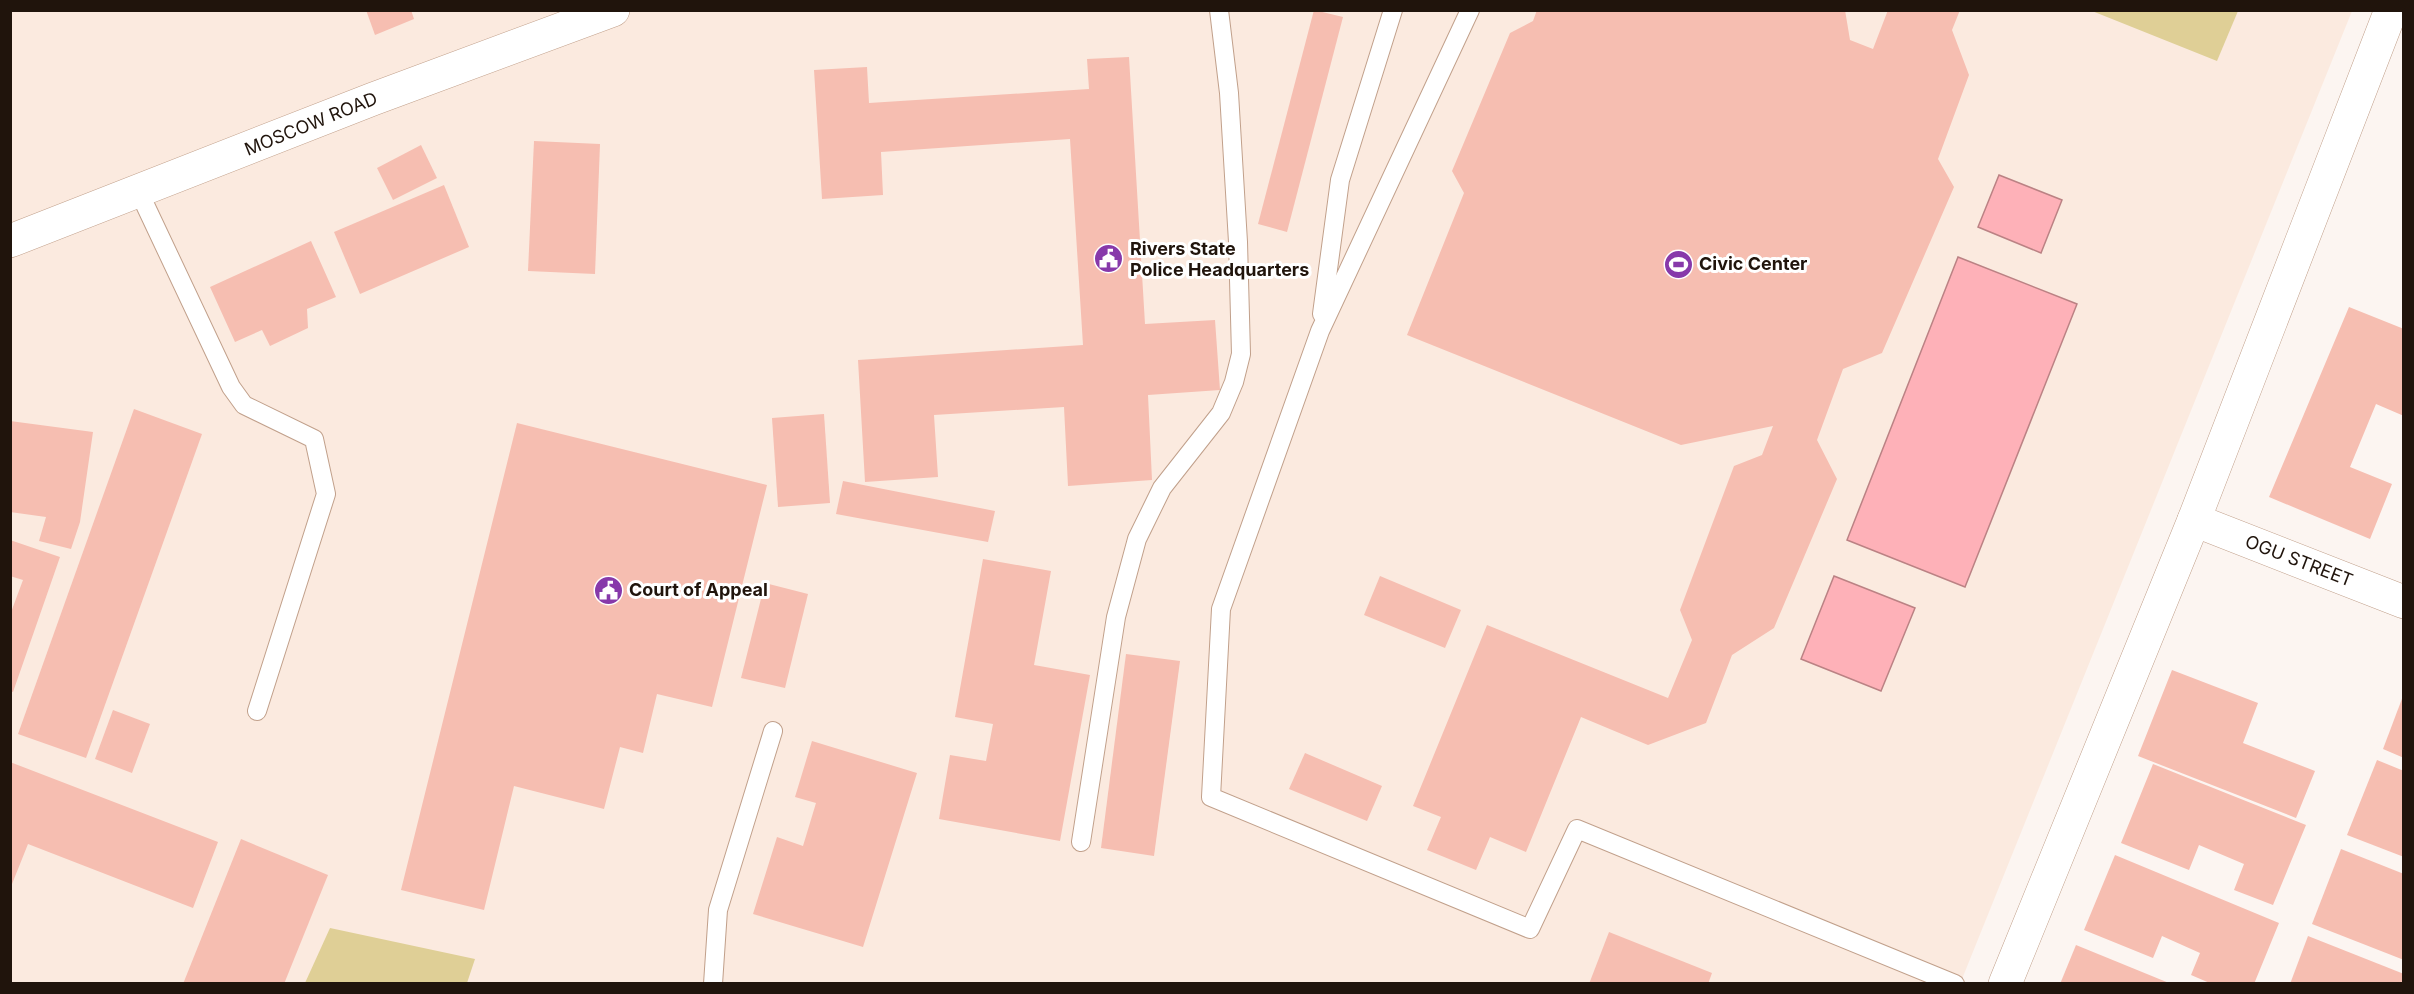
<svg xmlns="http://www.w3.org/2000/svg" width="2414" height="994" font-family="Inter,sans-serif">
  <style>
    .built { fill: #fbeadf }
    .green { fill: #dfcf96 }
    .water { fill: #feb1b8; stroke: #bb8284; stroke-width: 1.5 }
    .building { fill: #f6beb1 }
    .lines { fill: none; stroke-linecap: round; stroke-linejoin: round }
    .service-casing { stroke: #c1a08b; stroke-width: 20 }
    .minor-casing { stroke: #c1a08b; stroke-width: 34 }
    .tertiary-casing { stroke: #c1a08b; stroke-width: 34 }
    .service { stroke: #fff; stroke-width: 18 }
    .minor { stroke: #fff; stroke-width: 33 }
    .tertiary { stroke: #fff; stroke-width: 33 }
    .labels { text-anchor: middle; stroke-width: 6; stroke-linejoin: round; paint-order: stroke }
    .street-label { font-size: 18px; fill: #20140c; stroke: #fff }
    .poi-label { font-size: 18px; font-weight: bold; fill: #20140c; stroke: #fff; text-anchor: start }
  </style>
  <rect width="100%" height="100%" fill="#fcf5f1"/>
  <polygon class="built" points="10,11 2352,11 1960,984 11,983"/>
  <g class="green">
    <polygon points="2092,11 2238,11 2217,61"/>
    <polygon points="330,928 475,959 467,983 305,983"/>
  </g>
  <g class="water">
    <polygon points="1999,175 2062,200 2041,253 1978,227"/>
    <polygon points="1958,257 2077,304 1965,587 1847,540"/>
    <polygon points="1834,576 1915,608 1881,691 1801,659"/>
  </g>
  <g class="building">
    <polygon points="366,10 411,10 414,19 375,35"/>
    <polygon points="1314,10 1343,17 1287,232 1258,224"/>
    <polygon points="1537,10 1845,10 1850,40 1873,49 1888,10 1960,10 1952,30 1969,75 1938,159 1954,187 1882,353 1843,369 1817,440 1837,479 1774,628 1732,655 1706,723 1648,745 1581,717 1526,852 1490,837 1476,870 1427,850 1441,817 1413,806 1487,625 1668,698 1692,640 1680,610 1734,466 1762,455 1773,426 1681,445 1407,335 1464,193 1452,171 1510,33 1533,21"/>
    <polygon points="1129,57 1145,324 1215,320 1220,390 1148,395 1152,480 1068,486 1064,407 934,415 938,477 865,482 858,360 1083,345 1070,139 881,152 883,195 822,199 814,70 867,67 869,103 1089,89 1087,59"/>
    <polygon points="534,141 600,144 595,274 528,271"/>
    <polygon points="421,145 437,178 393,200 377,168"/>
    <polygon points="444,185 469,247 360,294 334,232"/>
    <polygon points="311,241 336,297 307,309 308,328 270,346 262,330 235,342 210,287"/>
    <polygon points="2349,307 2404,329 2404,416 2376,404 2350,467 2392,484 2370,539 2269,497"/>
    <polygon points="134,409 202,434 86,758 18,734"/>
    <polygon points="824,414 830,503 778,507 772,418"/>
    <polygon points="10,421 93,432 80,522 71,549 39,541 46,517 10,512 12,482 10,481"/>
    <polygon points="517,423 767,485 712,707 657,694 643,753 620,747 604,809 514,786 484,910 401,890"/>
    <polygon points="843,481 995,511 988,542 836,514"/>
    <polygon points="10,540 60,557 13,692 10,691 10,615 23,580 10,576"/>
    <polygon points="983,559 1051,571 1034,665 1090,675 1060,841 939,819 950,755 986,761 993,724 955,717"/>
    <polygon points="1380,576 1461,610 1445,648 1364,615"/>
    <polygon points="765,583 808,594 785,688 741,678"/>
    <polygon points="1126,654 1180,661 1154,856 1101,848"/>
    <polygon points="2172,670 2258,703 2243,743 2315,771 2296,818 2138,756"/>
    <polygon points="2403,696 2404,696 2404,758 2383,749"/>
    <polygon points="113,710 150,724 132,773 95,759"/>
    <polygon points="812,741 917,773 863,947 753,914 777,837 803,846 816,803 795,797"/>
    <polygon points="1305,753 1382,786 1367,821 1289,789"/>
    <polygon points="2377,760 2404,771 2404,857 2347,835"/>
    <polygon points="10,762 218,842 193,908 28,844 10,889"/>
    <polygon points="2153,764 2306,825 2273,905 2234,890 2244,864 2199,845 2189,870 2121,843"/>
    <polygon points="241,839 328,875 284,984 183,984"/>
    <polygon points="2341,849 2404,874 2404,960 2312,924"/>
    <polygon points="2115,855 2279,923 2254,984 2212,984 2191,975 2200,953 2162,936 2153,958 2084,930"/>
    <polygon points="1609,932 1712,973 1708,984 1589,984"/>
    <polygon points="2308,936 2404,974 2404,984 2290,984"/>
    <polygon points="2076,945 2169,983 2168,984 2060,984"/>
  </g>
  <g class="lines">
    <defs>
      <g id="service">
        <polyline points="1470,10 1320,331 1221,609 1211,797 1530,929 1577,829 1955,984"/>
        <polyline points="139,192 231,387 244,405 314,439 326,494 257,711"/>
        <polyline points="1322,314 1340,180 1393,10"/>
        <polyline points="1081,842 1116,617 1137,539 1162,488 1221,413 1234,382 1241,354 1238,242 1229,93 1219,10"/>
        <polyline points="713,984 718,910 773,731"/>
      </g>
      <g id="minor">
        <polyline points="2194,520 2404,602"/>
        <polyline points="2005,984 2194,520 2391,10"/>
      </g>
      <polyline id="tertiary" points="10,241 373,99 613,10"/>
    </defs>
    <use href="#service" class="service-casing"/>
    <use href="#minor" class="minor-casing"/>
    <use href="#tertiary" class="tertiary-casing"/>
    <use href="#service" class="service"/>
    <use href="#minor" class="minor"/>
    <use href="#tertiary" class="tertiary"/>
  </g>
  <defs>
    <symbol id="civic-disc" viewBox="-11 -11 22 22"><circle r="9.5" fill="#8739aa" stroke="#fff"/><path d="M-.6-6.5H3V-4.5H.6V-3L4-1V1h2V6H-6V1h2V-1L-.6-3ZM-1.2 2.5V6h2.4V2.5Z" fill="#fff"/></symbol>
    <symbol id="stadium-disc" viewBox="-11 -11 22 22"><circle r="9.5" fill="#8739aa" stroke="#fff"/><path d="M0-5a6.5 5 0 1 0 0 10a6.5 5 0 1 0 0-10ZM-3.5-1.8h7v3.6h-7Z" fill="#fff"/></symbol>
  </defs>
  <g fill-rule="evenodd">
    <use href="#civic-disc" x="1092" y="242" width="33" height="33"/>
    <use href="#stadium-disc" x="1662" y="248" width="33" height="33"/>
    <use href="#civic-disc" x="592" y="574" width="33" height="33"/>
  </g>
  <g class="labels">
    <g class="street-label">
      <text transform="translate(311 124) rotate(-22)" y="6">MOSCOW ROAD</text>
      <text transform="translate(2299 561) rotate(21)" y="6">OGU STREET</text>
    </g>
    <g class="poi-label">
      <text x="1130" y="255">Rivers State<tspan x="1130" dy="21">Police Headquarters</tspan></text>
      <text x="1699" y="270">Civic Center</text>
      <text x="629" y="596">Court of Appeal</text>
    </g>
  </g>
  <rect width="2414" height="994" fill="none" stroke="#20140c" stroke-width="24"/>
</svg>
